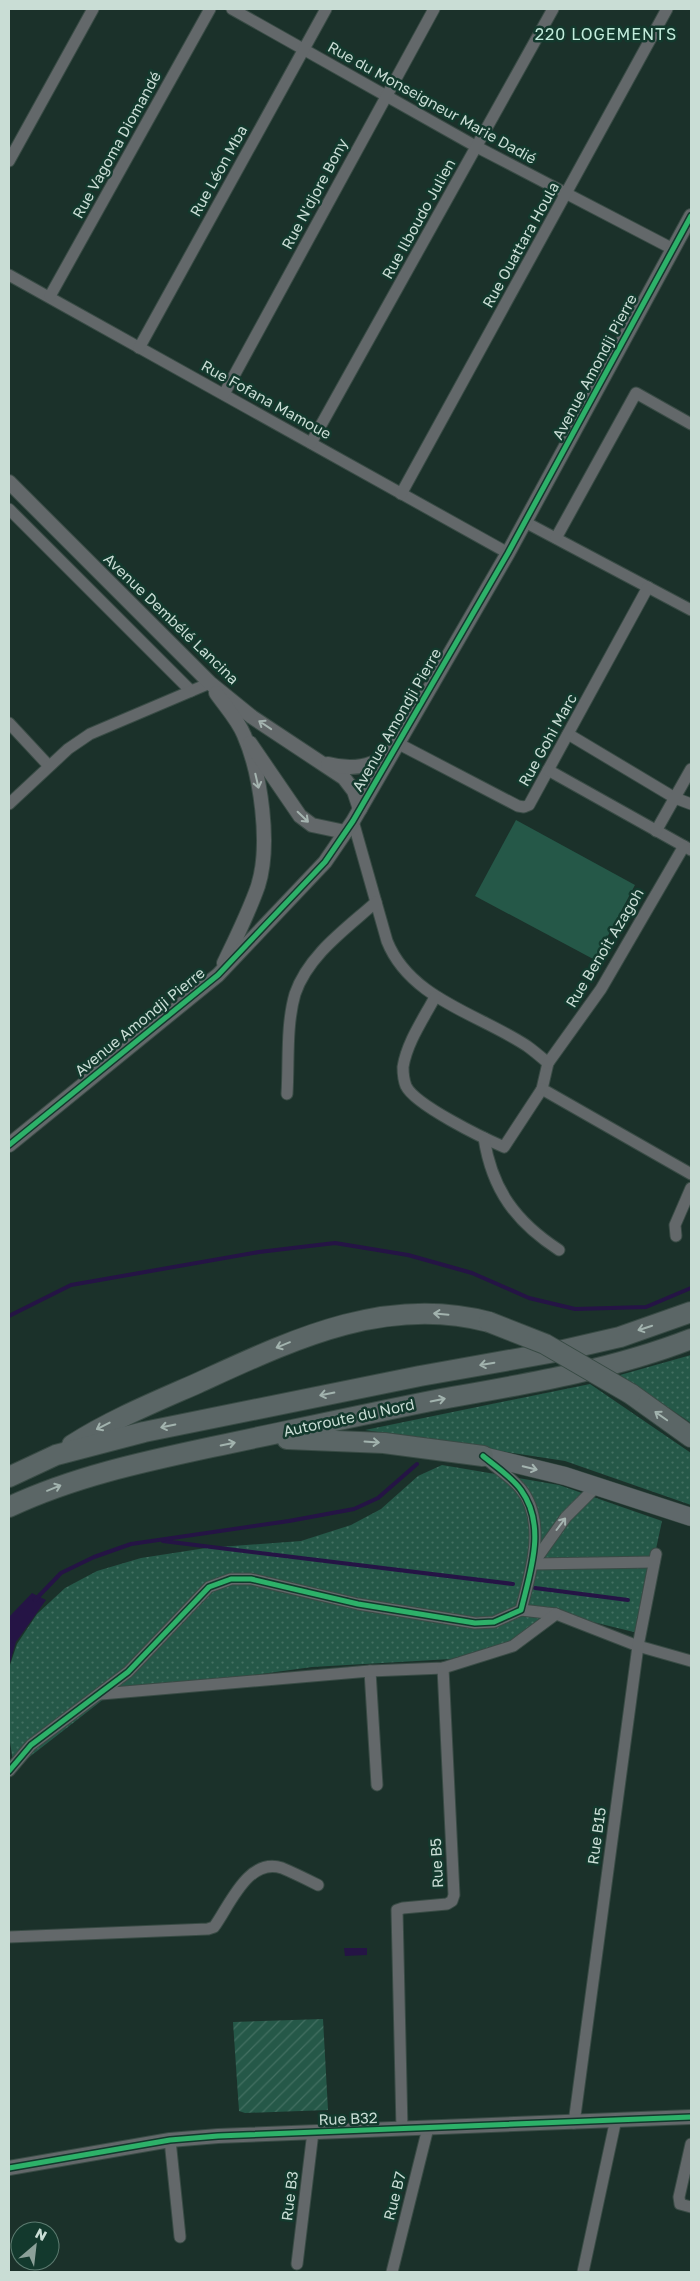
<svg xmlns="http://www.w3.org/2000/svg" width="700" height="2281" font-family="'Golos Text',sans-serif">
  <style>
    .grass { fill: url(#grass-dots) }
    .park { fill: #255848 }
    .garden { fill: url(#garden-furrows) }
    .water { fill: #251445 }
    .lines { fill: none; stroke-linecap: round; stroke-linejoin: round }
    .stream { stroke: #251445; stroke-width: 4 }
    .minor-casing { stroke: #394b45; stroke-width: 13 }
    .tertiary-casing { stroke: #394b45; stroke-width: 16 }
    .primary-casing { stroke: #394b45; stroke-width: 19 }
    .motorway-casing { stroke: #394b45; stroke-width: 22 }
    .minor { stroke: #63686a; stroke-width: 11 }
    .tertiary { stroke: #63686a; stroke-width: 14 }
    .primary { stroke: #5f686a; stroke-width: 18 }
    .motorway { stroke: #5b6666; stroke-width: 20 }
    .motorway-bridge-casing { stroke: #394b45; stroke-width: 22; stroke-linecap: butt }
    .motorway-bridge { stroke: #5b6666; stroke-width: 20 }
    .cycleway-casing { stroke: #13392d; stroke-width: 8 }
    .cycleway { stroke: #2db169; stroke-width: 5 }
    .oneway { stroke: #a5b4b0 }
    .oneway2 { stroke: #a2b3ae }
    .oneway3 { stroke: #a4b4b0 }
    .labels { text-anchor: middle; stroke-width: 5; stroke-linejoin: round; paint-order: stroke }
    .street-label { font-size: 15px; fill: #c9ddd5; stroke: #13392d }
    .neighbourhood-label { font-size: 16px; letter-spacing: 1px; fill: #c3eddd; stroke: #13392d }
  </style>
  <defs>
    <pattern id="grass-dots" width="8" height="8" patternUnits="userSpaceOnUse" patternTransform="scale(1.25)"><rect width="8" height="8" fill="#255848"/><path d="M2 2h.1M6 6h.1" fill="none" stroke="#437062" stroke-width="1.8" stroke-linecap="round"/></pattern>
    <pattern id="garden-furrows" width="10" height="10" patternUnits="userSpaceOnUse" patternTransform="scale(1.25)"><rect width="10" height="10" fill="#255848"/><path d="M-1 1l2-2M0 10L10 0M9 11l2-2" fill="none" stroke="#437062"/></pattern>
  </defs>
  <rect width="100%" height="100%" fill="#1b312a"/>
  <g class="grass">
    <polygon points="691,1355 691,1423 620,1375"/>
    <polygon points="590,1384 691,1453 691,1505 565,1461 365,1430"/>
    <polygon points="442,1465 559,1485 662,1521 638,1633 560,1614 513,1640 451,1659 312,1667 109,1695 14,1769 9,1735 9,1668 17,1644 37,1614 65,1588 97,1571 141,1558 206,1548 301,1541 351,1525 381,1509 418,1476"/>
  </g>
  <polygon class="park" points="516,820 635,885 595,960 475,896"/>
  <polygon class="garden" points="323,2019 328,2110 245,2113 239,2111 233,2022"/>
  <g class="water">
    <polygon points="32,1593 46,1600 16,1642 9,1666 9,1617"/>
    <polygon points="344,1948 367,1948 367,1955 345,1956"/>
  </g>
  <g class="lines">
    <g class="stream">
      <polyline points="9,1316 71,1285 259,1252 335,1243 408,1255 472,1273 529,1298 575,1309 646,1307 691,1288"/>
      <polyline points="163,1541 513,1584"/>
      <polyline points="535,1588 628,1600"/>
      <polyline points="35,1600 61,1573 94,1557 131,1544 289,1521 354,1509 378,1498 417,1464"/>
    </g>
    <defs>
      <g id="minor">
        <polyline points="232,9 477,147 673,249"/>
        <polyline points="9,161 93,9"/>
        <polyline points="9,275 508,553"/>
        <polyline points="50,296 210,9"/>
        <polyline points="139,348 326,9"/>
        <polyline points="224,394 434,9"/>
        <polyline points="311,443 553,9"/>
        <polyline points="401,494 667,9"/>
        <polyline points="9,509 191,691"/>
        <polyline points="525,522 691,610"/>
        <polyline points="556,538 636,393 691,424"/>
        <polyline points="9,723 49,766"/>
        <polyline points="568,734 675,798 691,804"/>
        <polyline points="399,744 518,806 524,807 529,805 648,587"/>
        <polyline points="548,770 691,850"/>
        <polyline points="9,804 68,749 90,734 210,683"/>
        <path d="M353,821L387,941C410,999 479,1014 527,1046C534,1051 541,1057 548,1063L542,1089L691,1174"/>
        <polyline points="656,831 691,769"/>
        <path d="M435,997C424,1018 407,1042 403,1067C403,1072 404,1081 406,1086C415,1105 483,1138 504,1147L542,1089"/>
        <polyline points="548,1063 601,989 684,846"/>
        <path d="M287,1094C289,1062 286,1025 295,994C308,955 347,928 376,902"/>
        <path d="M484,1138C492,1190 516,1222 559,1250"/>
        <polyline points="676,1236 675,1225 691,1188"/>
        <polyline points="534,1562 566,1517 597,1486"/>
        <polyline points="533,1564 654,1562"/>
        <polyline points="521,1610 556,1614 638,1646 691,1661"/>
        <polyline points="370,1671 377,1785"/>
        <polyline points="101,1694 370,1671 443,1668 513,1646 556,1614"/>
        <path d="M9,1771L31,1745L128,1672L209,1587L231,1579H251L358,1604L475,1623L494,1622L521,1610C530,1575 548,1521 520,1488C511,1477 496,1468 485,1458"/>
        <path d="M9,1937L208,1929L214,1927C230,1905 248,1857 282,1868C294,1873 306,1879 318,1885"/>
        <polyline points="574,2123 638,1646 656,1554"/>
        <polyline points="402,2129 397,1910 403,1908 447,1904 452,1901 454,1895 443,1668"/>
        <polyline points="170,2140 180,2237"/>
        <polyline points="691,2144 679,2197 680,2204 691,2207"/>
        <polyline points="297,2264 313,2132"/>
        <polyline points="392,2272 428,2128"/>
        <polyline points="583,2272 616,2119"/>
      </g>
      <g id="tertiary">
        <polyline points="9,482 210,683 252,717 344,778 354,791 360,809"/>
        <path d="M216,693C225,706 238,720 244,735C261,774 271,845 258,886C249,912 236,938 224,963"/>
        <polyline points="250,743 300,816 312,825 345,832"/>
        <path d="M328,764C351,770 373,768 391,751"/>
        <polyline points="9,1145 218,975 325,862 353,821 508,553 691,216"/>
        <polyline points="9,2168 170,2140 218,2136 691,2117"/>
      </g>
      <polyline id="primary" points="483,1456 565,1476 691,1517"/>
      <g id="motorway">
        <polyline points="631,1394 691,1437"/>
        <polyline points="287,1439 384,1443 483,1456"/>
        <path d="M72,1445C111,1420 155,1402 198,1383C290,1341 385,1294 489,1322"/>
        <polyline points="9,1477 56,1455 144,1432 420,1376 555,1352 620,1337 691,1312"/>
        <path d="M9,1507C73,1477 142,1462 212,1447C288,1431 365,1414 441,1399C526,1384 611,1370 691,1339"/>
      </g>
    </defs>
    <use href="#minor" class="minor-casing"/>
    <use href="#tertiary" class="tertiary-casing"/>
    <use href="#primary" class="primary-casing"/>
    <use href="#motorway" class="motorway-casing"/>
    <use href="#minor" class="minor"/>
    <use href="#tertiary" class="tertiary"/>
    <use href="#primary" class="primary"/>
    <use href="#motorway" class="motorway"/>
    <defs>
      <polyline id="motorway-bridge" points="489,1322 545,1344 631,1394"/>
    </defs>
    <use href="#motorway-bridge" class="motorway-bridge-casing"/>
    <use href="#motorway-bridge" class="motorway-bridge"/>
    <defs>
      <g id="cycleway">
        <polyline points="9,1145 218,975 325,862 353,821 508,553 691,216"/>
        <path d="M9,1771L31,1745L128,1672L209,1587L231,1579H251L358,1604L475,1623L494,1622L521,1610C530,1572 547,1526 521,1490C512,1477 495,1466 483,1456"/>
        <polyline points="9,2168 170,2140 218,2136 691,2117"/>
      </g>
    </defs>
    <use href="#cycleway" class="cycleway-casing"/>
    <use href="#cycleway" class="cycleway"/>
  </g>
  <defs><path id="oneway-shaft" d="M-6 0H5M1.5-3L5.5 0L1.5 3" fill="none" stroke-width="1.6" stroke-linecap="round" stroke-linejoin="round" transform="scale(1.25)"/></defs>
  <g class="oneway">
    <use href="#oneway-shaft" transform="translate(265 725) rotate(-146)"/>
    <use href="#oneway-shaft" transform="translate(257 781) rotate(77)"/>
    <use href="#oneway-shaft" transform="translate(303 817) rotate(44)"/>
    <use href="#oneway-shaft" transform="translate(561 1524) rotate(-53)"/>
  </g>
  <g class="oneway2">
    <use href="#oneway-shaft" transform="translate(441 1314) rotate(-175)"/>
    <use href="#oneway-shaft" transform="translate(645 1328) rotate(162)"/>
    <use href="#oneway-shaft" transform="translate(283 1345) rotate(158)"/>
    <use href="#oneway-shaft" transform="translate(487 1364) rotate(170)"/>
    <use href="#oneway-shaft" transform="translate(327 1394) rotate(169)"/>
    <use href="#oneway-shaft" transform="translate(438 1400) rotate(-11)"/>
    <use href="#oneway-shaft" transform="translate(661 1416) rotate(-145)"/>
    <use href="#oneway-shaft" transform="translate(103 1426) rotate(153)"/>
    <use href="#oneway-shaft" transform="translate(168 1426) rotate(168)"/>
    <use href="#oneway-shaft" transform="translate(372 1442) rotate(4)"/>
    <use href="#oneway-shaft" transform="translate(228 1444) rotate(-12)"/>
    <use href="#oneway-shaft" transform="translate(54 1488) rotate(-22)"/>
  </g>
  <use class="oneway3" href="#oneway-shaft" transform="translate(530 1468) rotate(13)"/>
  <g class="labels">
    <g class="street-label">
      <text transform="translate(432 103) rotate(29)" y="5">Rue du Monseigneur Marie Dadié</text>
      <text transform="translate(117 145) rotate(-61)" y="5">Rue Vagoma Diomandé</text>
      <text transform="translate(219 171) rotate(-61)" y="5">Rue Léon Mba</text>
      <text transform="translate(315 194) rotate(-62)" y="5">Rue N'djore Bony</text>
      <text transform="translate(419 219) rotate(-61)" y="5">Rue Ilboudo Julien</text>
      <text transform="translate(521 245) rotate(-61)" y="5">Rue Ouattara Houla</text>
      <text transform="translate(595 367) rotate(-62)" y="5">Avenue Amondji Pierre</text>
      <text transform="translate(266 400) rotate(29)" y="5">Rue Fofana Mamoue</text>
      <text transform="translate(171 619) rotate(44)" y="5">Avenue Dembélé Lancina</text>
      <text transform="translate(397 720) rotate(-60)" y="5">Avenue Amondji Pierre</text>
      <text transform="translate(548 740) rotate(-61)" y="5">Rue Gohi Marc</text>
      <text transform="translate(605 948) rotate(-59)" y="5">Rue Benoit Azagoh</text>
      <text transform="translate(140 1022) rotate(-39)" y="5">Avenue Amondji Pierre</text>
      <text transform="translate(349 1418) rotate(-12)" y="5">Autoroute du Nord</text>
      <text transform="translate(597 1836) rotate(-82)" y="5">Rue B15</text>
      <text transform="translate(437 1863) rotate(-93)" y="5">Rue B5</text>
      <text transform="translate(348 2119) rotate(-2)" y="5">Rue B32</text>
      <text transform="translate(290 2196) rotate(-83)" y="5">Rue B3</text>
      <text transform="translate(395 2196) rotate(-76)" y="5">Rue B7</text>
    </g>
    <g class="neighbourhood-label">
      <text x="606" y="40">220 LOGEMENTS</text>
    </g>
  </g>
  <rect width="700" height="2281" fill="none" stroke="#c9ddd5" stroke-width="20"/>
  <g transform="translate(35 2246) rotate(28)"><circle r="24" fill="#13392d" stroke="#5c7b70"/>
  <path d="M0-4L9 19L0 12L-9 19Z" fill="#8ca199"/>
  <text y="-8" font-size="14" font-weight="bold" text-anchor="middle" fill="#c9ddd5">N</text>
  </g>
</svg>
